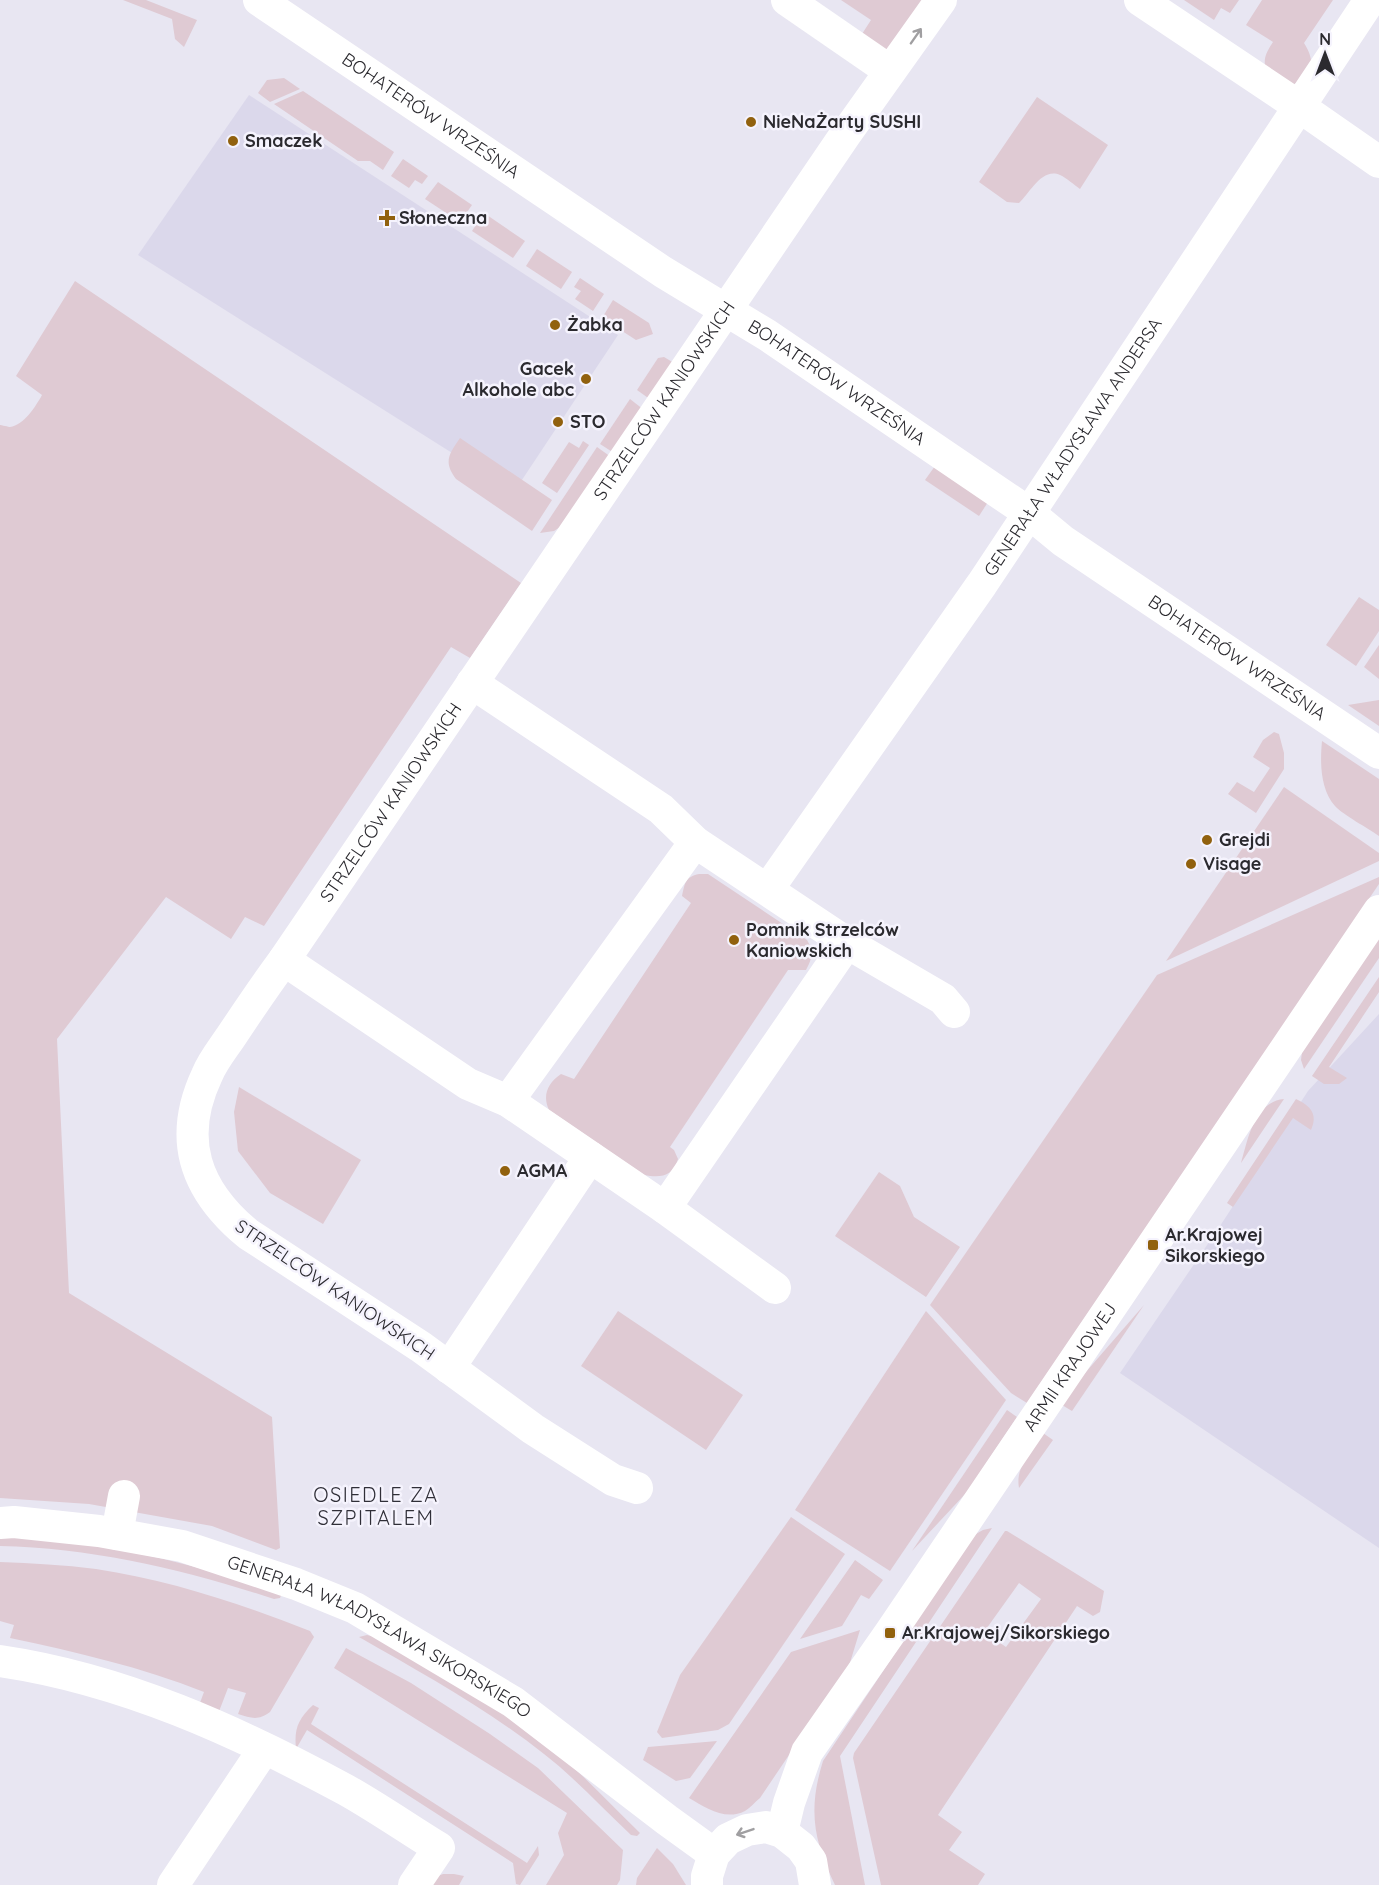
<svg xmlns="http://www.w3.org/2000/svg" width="1379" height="1885" font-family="Quicksand,sans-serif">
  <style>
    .built { fill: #dbd8eb }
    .green { fill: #dfcad3; fill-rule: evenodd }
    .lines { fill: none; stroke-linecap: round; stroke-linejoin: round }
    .minor { stroke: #fff; stroke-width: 32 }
    .oneway { stroke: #a09fa1 }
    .poi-dot { fill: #91610e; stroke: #f5f3fd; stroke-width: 2 }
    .labels { text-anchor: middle; stroke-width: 5; stroke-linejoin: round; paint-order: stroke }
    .street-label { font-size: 18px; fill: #2b2a2f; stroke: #f5f3fd }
    .poi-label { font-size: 18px; font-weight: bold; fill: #2b2a2f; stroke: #f5f3fd; text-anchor: start }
    .neighbourhood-label { font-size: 20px; letter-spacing: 1.5px; fill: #302f38; stroke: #f5f3fd }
  </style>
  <rect width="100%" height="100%" fill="#e8e6f2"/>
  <g class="built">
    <polygon points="249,95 618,335 514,492 138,255"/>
    <polygon points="1379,1014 1379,1548 1120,1373 1220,1226 1308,1091"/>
  </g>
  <g class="green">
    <polygon points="123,0 146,0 197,20 184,47 175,39 172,19"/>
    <polygon points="841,0 934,0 895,49 884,49 862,34 871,20"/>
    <polygon points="1184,0 1239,0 1230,13 1221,8 1214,20"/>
    <path d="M1262,0H1333L1304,43C1317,64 1312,74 1291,86L1267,76C1263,60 1264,56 1273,42L1246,25Z"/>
    <polygon points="284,78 300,89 270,102 258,93 267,80"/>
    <polygon points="303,91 394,152 383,170 370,161 358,161 274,104"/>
    <path d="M1037,97L1108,145L1080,189C1074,185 1067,178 1060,175C1042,167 1030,193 1019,203L1007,202L979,182Z"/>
    <polygon points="403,159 428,176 422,184 415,180 409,188 391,176"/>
    <polygon points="438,182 472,205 460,222 425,199"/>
    <polygon points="484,213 525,241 513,258 472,231"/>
    <polygon points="537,249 572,272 561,289 526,266"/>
    <polygon points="580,278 604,294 593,311 575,299 581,291 574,287"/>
    <path d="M75,281L521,583L470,658L451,647L264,926L245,917L231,939L166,897L57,1039L69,1293L272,1417L280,1548L276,1550L212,1526L89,1504L0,1498V425C1,425 9,427 10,427C24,425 36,406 42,395L16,376Z"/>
    <polygon points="613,300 649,323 653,334 636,340 602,318"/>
    <polygon points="664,357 674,363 651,400 637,390 658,358"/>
    <polygon points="630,399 644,410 614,453 600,444"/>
    <path d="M460,438L552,500L532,531L456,479C443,462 449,454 460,438Z"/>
    <polygon points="583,441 589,445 557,493 542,483 569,442 579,448"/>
    <polygon points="597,447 611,457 560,527 554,531 540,533"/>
    <polygon points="935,466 988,502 979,516 925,480"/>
    <polygon points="1359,597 1379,610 1379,631 1356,666 1326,645"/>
    <polygon points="1379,645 1379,679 1364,667"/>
    <polygon points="1379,700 1379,726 1348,705"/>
    <polygon points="1274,732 1279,734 1284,753 1284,769 1256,813 1228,794 1237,782 1254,792 1270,768 1253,757 1263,740"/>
    <path d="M1322,741L1379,779V836C1368,828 1343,815 1335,806C1320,789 1320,762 1322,741Z"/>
    <polygon points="1284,787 1379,853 1379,861 1166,961"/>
    <path d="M699,874H708L807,940C814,952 812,959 806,970H788L670,1147L674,1150L678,1159C673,1177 660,1178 644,1175L549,1110C542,1095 548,1083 561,1074L574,1079L691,903L682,896C685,883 685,877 699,874Z"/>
    <polygon points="1379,877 1379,884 1027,1403 1011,1393 930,1305 1157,975"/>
    <polygon points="1379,938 1379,958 1304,1069 1301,1060 1302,1052"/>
    <polygon points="1379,977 1379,992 1329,1067 1347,1078 1339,1084 1324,1084 1312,1076"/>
    <polygon points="239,1087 361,1160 323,1224 270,1193 238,1151 234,1112"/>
    <path d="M1284,1099L1241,1163C1248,1139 1254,1102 1284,1099Z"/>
    <path d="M1296,1099C1311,1106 1318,1114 1311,1130L1293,1118L1233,1207L1227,1203Z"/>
    <polygon points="879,1172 900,1186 914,1217 960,1247 926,1297 835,1236"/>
    <polygon points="1144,1305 1072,1411 1062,1405 1079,1380"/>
    <polygon points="618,1311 743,1395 706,1450 581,1366"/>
    <polygon points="926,1311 1006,1400 890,1571 795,1510"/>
    <polygon points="1007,1410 1017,1417 967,1492 912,1551"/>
    <path d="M1043,1433L1053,1440L1019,1488C1015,1467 1032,1450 1043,1433Z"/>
    <polygon points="791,1517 845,1554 729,1724 718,1730 662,1738 657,1732 680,1675"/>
    <path d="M992,1528L840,1756L865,1885H835C813,1840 808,1809 823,1761L974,1535L983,1530Z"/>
    <path d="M1005,1531H1007L1104,1591L1100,1612L1093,1616L1077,1606L938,1815L962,1832L949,1850L985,1874L978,1885H881L853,1758L854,1753ZM1019,1583L1041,1599L1006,1647L984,1632Z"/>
    <path d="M0,1537C97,1539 191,1563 282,1593L280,1598L274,1599C185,1570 94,1548 0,1546Z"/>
    <polygon points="855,1560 883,1580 869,1599 861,1595 842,1626 800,1639"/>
    <path d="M0,1562C32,1563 64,1565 96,1569C170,1580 241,1604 310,1631L314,1637L270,1712C258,1721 251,1718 238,1714L246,1693L228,1688L218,1714L198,1708L204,1692C141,1667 76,1652 10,1638L14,1625L0,1621Z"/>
    <path d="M860,1630L849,1666L760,1798C755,1802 750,1808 745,1811C725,1821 706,1808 689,1798L791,1652Z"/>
    <path d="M367,1635L379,1638C437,1673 497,1705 550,1747C582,1773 610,1804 640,1833L637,1836L631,1835C602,1808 575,1778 544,1754C487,1709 422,1673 359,1637Z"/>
    <polygon points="346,1648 411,1683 490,1734 538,1768 623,1850 620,1880 617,1885 546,1885 564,1855 558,1833 567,1813 334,1668"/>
    <path d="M313,1705L319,1708L311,1724L527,1863L538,1846L539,1855L520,1885L516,1884L513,1863L307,1730L296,1749C294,1729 298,1719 313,1705Z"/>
    <polygon points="717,1741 690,1778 676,1781 643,1760 648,1747"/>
    <polygon points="657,1848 673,1864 686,1885 636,1885 637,1878"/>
    <polygon points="443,1874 454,1874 464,1876 459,1885 430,1885 435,1877"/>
  </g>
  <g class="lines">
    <g class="minor">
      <path id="s1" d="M259,0L663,272L767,335L1029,513L1063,541L1379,753"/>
      <polyline points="787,0 890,71"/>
      <polyline points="1140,0 1300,107 1379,162"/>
      <polyline points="472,683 661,809 695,842 847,943 943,999 954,1012"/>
      <path id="s2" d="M768,889L982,584L1370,0"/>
      <polyline points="284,960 468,1084 508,1101 665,1208 775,1288"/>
      <polyline points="508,1101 695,842"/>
      <polyline points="665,1208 847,943"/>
      <polyline points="449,1368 590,1157"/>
      <path id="s3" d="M637,1488L613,1480L533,1429L421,1347L248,1234C195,1190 177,1139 207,1075C213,1060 225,1046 234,1032C250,1008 267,983 284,960L845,135L941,0"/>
      <path id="s4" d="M0,1523L14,1522L99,1531L182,1546L296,1584L355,1608L513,1702L667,1820L714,1854"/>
      <polyline points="117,1534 124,1496"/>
      <path d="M0,1661C123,1679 237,1731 346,1790C378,1808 408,1829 439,1848L414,1885"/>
      <path id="s5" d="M782,1832L789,1803L807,1752L890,1633L1379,911"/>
      <polyline points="173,1885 264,1749"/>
      <polyline points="707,1885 707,1876 714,1854 728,1839 747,1830 766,1827 782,1832 801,1847 811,1861 815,1885"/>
    </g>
  </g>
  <defs><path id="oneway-shaft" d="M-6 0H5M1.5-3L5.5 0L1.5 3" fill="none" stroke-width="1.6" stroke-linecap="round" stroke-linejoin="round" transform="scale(1.5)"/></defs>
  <g class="oneway">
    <use href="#oneway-shaft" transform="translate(916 36) rotate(-55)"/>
    <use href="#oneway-shaft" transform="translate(745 1832) rotate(161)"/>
  </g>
  <g class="poi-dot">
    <circle cx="751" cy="122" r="6"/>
    <circle cx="233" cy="141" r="6"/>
    <path d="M384 209h6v6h6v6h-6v6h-6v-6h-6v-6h6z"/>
    <circle cx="555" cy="325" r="6"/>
    <circle cx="586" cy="379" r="6"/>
    <circle cx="558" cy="422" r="6"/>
    <circle cx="1207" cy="840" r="6"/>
    <circle cx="1191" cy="864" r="6"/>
    <circle cx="734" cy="940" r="6"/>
    <circle cx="505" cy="1171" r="6"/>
    <rect x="1147" y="1239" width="12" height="12" rx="3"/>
    <rect x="884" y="1627" width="12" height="12" rx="3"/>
  </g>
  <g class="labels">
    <g class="street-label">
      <text dy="6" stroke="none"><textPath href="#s1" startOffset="207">BOHATERÓW WRZEŚNIA</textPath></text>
      <text dy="6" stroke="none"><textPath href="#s1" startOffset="693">BOHATERÓW WRZEŚNIA</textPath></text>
      <text dy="6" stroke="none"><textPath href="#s3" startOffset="1460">STRZELCÓW KANIOWSKICH</textPath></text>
      <text dy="6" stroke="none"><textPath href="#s2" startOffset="537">GENERAŁA WŁADYSŁAWA ANDERSA</textPath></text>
      <text dy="6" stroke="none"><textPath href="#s1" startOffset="1179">BOHATERÓW WRZEŚNIA</textPath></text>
      <text dy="6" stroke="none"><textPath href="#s3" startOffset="974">STRZELCÓW KANIOWSKICH</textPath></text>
      <text transform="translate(335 1290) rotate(34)" y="6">STRZELCÓW KANIOWSKICH</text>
      <text dy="6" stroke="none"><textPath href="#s5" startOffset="550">ARMII KRAJOWEJ</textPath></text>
      <text dy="6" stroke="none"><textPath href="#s4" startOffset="402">GENERAŁA WŁADYSŁAWA SIKORSKIEGO</textPath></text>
    </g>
    <g class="poi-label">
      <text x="763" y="128">NieNaŻarty SUSHI</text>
      <text x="245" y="147">Smaczek</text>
      <text x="399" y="224">Słoneczna</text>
      <text x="567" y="331">Żabka</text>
      <text x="574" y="375" text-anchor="end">Gacek<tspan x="574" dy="21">Alkohole abc</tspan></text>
      <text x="570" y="428">STO</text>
      <text x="1219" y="846">Grejdi</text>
      <text x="1203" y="870">Visage</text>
      <text x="746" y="936">Pomnik Strzelców<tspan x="746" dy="21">Kaniowskich</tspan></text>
      <text x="517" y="1177">AGMA</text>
      <text x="1165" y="1241">Ar.Krajowej<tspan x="1165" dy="21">Sikorskiego</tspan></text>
      <text x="902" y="1639">Ar.Krajowej/Sikorskiego</text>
    </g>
    <g class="neighbourhood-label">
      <text x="376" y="1502">OSIEDLE ZA<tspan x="376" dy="23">SZPITALEM</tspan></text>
    </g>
  </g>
  <g transform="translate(1325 54)" stroke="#f5f3fd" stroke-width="4.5" paint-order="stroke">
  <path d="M0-4.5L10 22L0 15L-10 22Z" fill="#2b2a2f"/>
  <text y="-9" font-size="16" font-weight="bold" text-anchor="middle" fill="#2b2a2f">N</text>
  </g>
</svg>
